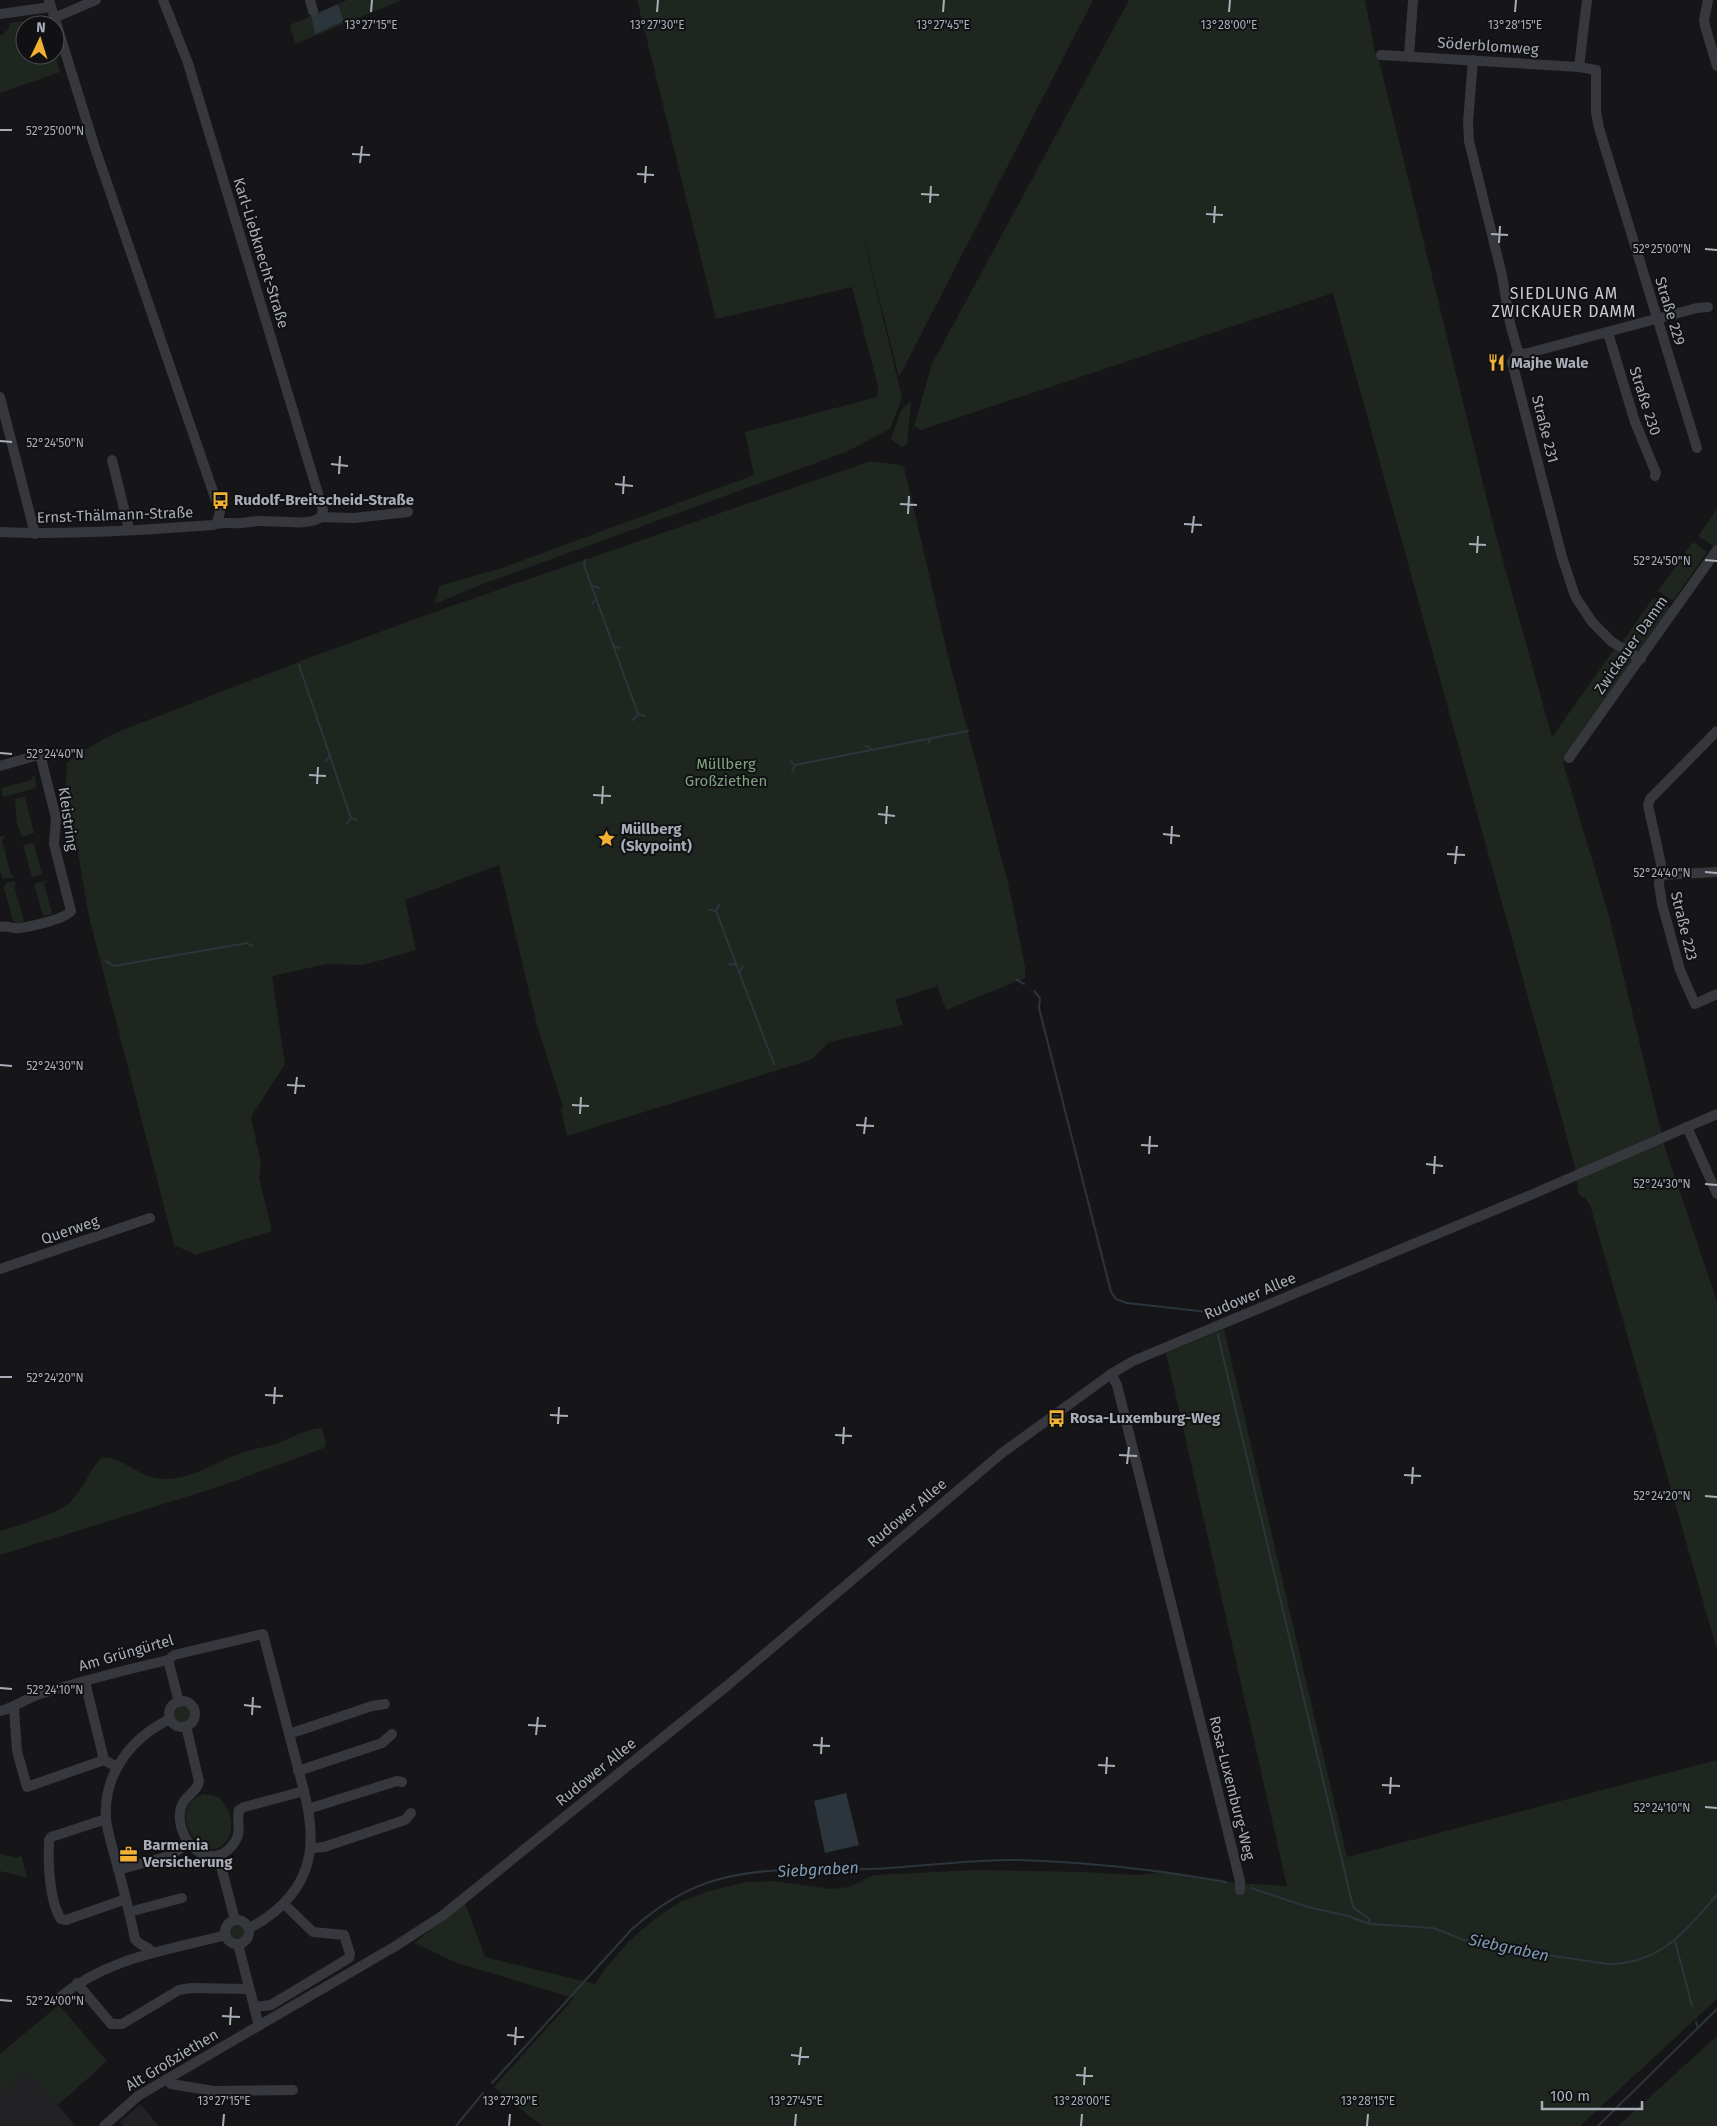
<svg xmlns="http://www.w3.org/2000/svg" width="1717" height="2126" font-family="'Fira Sans',sans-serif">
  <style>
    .built { fill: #222225 }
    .green { fill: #1e261f }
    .water { fill: #2c353c }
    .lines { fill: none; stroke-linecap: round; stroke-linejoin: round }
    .stream { stroke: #2c353c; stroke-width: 2 }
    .minor { stroke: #37383d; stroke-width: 10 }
    .ticks { fill: none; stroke: #a8adb8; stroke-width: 2 }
    .labels { text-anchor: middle; stroke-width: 4; stroke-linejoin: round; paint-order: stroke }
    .street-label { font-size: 15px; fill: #a8adb8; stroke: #111113 }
    .poi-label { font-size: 15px; font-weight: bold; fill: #a8adb8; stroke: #111113; text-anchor: start }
    .park-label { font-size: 15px; fill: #7fa381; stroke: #111113 }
    .neighbourhood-label { font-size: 16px; letter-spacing: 1px; fill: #c9ccd4; stroke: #111113 }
    .water-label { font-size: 16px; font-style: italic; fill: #7f9bb3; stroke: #111113 }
    .ticks-label { font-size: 12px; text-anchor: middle; fill: #a8adb8; stroke: #111113; stroke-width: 4; stroke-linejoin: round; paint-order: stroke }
  </style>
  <rect width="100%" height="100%" fill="#161618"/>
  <g class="built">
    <polygon points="27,2072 58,2105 75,2126 0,2126 0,2092"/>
    <polygon points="141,2104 158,2126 123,2126 120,2122"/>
  </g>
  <g class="green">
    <polygon points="347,0 402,0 295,44 290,25 311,16 315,33 344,21 338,4"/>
    <polygon points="637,0 1093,0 899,377 860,222 902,398 890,429 846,452 483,584 435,604 439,586 502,568 754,475 745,432 877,397 878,386 852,287 716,319"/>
    <polygon points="1129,0 1365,0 1375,52 1379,60 1494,528 1552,737 1615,648 1638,659 1563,763 1609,916 1665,1148 1717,1301 1717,1650 1590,1205 1585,1198 1579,1195 1574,1163 1333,293 921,430 914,426 932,364"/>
    <polygon points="48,18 49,25 25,25 25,55 55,55 55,53 60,72 0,93 0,36 8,30 10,23"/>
    <polygon points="911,401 907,444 902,447 891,439 901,410"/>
    <polygon points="871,461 900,465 904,467 949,660 1010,891 1025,967 1025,978 946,1010 937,986 895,1000 903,1025 829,1042 812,1059 794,1065 567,1136 561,1110 563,1107 537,1025 499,865 405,900 416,950 363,965 327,964 272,976 285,1064 251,1117 261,1164 259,1178 272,1231 196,1255 174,1245 89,917 66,783 67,763 79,753 115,733 306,659 451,606"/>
    <polygon points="1717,509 1717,544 1715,547 1698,536"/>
    <polygon points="1693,542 1707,552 1673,601 1658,591"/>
    <polygon points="1654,597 1673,610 1643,649 1637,651 1621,644"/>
    <polygon points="35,776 36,788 3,797 1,788 32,780 32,777"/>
    <polygon points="25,797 34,833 22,837 17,824 15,799"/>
    <polygon points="0,836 5,836 5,838 2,840 11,875 13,875 14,878 2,878 0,869"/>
    <polygon points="34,843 42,874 32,877 23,845"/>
    <polygon points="47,880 47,882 44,883 52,914 43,916 34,884"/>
    <polygon points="15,881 16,885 14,885 24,921 17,923 13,921 4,888 6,883"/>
    <polygon points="1224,1329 1347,1857 1717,1760 1717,1999 1580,2126 542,2126 494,2087 574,1998 457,1963 414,1943 465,1903 485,1957 595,1984 606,1968 629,1941 656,1918 680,1902 709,1891 746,1882 772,1881 831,1889 849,1887 874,1875 976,1870 1084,1872 1137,1875 1157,1873 1159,1870 1236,1883 1287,1886 1166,1353"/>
    <path d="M322,1428L326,1443L324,1448L221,1486L0,1555V1531C18,1526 61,1513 72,1500C84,1488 89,1471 101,1458C121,1454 139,1481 169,1479C196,1477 219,1460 245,1452C256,1448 268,1447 278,1443C293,1437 306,1429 322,1428Z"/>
    <circle cx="182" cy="1714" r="8"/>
    <path d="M204,1794C209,1795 215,1795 219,1798C229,1805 235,1826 229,1837C208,1876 160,1809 204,1794Z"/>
    <polygon points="0,1854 17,1858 21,1855 27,1878 0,1871"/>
    <circle cx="237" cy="1932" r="8"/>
    <polygon points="59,2005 107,2061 58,2105 27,2072 0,2092 0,2054"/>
    <polygon points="1717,2036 1717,2126 1618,2126"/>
  </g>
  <g class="water">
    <polygon points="338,4 344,21 315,34 311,16"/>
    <polygon points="846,1793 859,1845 825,1853 814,1801"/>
  </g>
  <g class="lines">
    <g class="stream">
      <polyline points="585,560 584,565 638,714 645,716"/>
      <polyline points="592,586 599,588"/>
      <polyline points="592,604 596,599"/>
      <polyline points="613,646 620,648"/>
      <polyline points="299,665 351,818 347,824"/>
      <polyline points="633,720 638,715"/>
      <polyline points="928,744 931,738"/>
      <polyline points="866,746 873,750"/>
      <polyline points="326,761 330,755"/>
      <polyline points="790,761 795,765 968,731"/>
      <polyline points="792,771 795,765"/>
      <polyline points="351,818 357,820"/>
      <polyline points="709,910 716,911 774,1064"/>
      <polyline points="716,911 719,905"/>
      <polyline points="106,961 114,966 247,943 252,946"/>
      <polyline points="729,964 737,965"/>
      <polyline points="739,973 743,966"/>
      <polyline points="1016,979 1024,984"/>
      <polyline points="1034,991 1040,998 1039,1008 1111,1292 1116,1299 1127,1303 1208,1312 1211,1315"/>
      <polyline points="1218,1335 1353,1907 1369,1919 1369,1924"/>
      <path d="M1251,1888L1308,1907L1348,1916L1369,1924L1433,1928L1464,1940L1492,1947L1608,1964C1661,1964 1685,1931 1717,1895"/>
      <polyline points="1675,1941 1692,2006"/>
      <polyline points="1696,2022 1698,2028"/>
      <path d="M492,2083L632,1929C657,1907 684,1889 716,1880C764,1866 821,1870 871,1869C920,1867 969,1859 1019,1860C1088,1862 1158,1870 1226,1882"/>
      <polyline points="456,2126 483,2093"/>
      <polyline points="1598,2126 1717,2009"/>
    </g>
    <g class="minor">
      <polyline points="49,0 95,148 220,512 217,522"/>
      <polyline points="163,0 188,63 323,510 321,517"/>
      <polyline points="310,0 313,11"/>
      <polyline points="1708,0 1704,20 1705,26 1717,66"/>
      <polyline points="0,14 50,7"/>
      <polyline points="54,18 96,0"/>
      <polyline points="1381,55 1579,67 1596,70 1596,112 1599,128 1697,448"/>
      <polyline points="1409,56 1413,0"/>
      <polyline points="1473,60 1468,122 1469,141 1502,275 1510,323 1518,352 1512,362 1562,557 1575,596 1592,622 1612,642 1641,659"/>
      <polyline points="1579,67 1587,0"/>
      <polyline points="1608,333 1635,422 1656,473 1655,476"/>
      <polyline points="1518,352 1525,354 1697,308 1708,307"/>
      <polyline points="0,397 35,534"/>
      <polyline points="112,460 129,529"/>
      <path d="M0,532C71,535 142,530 213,525C221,521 230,524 240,523C246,523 253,521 259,521C275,520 309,527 321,517L354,518L408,512"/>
      <polyline points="1717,731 1650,799 1648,805 1661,864 1659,884 1662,904 1680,970 1695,1004 1717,994"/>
      <polyline points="1569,758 1717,550"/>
      <path d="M0,766L38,755L41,758L56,818L54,844L71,911C65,919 30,927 19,928C12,929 9,925 0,927"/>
      <polyline points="1660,875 1717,872"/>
      <polyline points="1687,1127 1717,1194"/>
      <polyline points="0,1269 150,1218"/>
      <polyline points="1111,1374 1117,1385 1240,1881 1240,1890"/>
      <polyline points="168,1660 179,1702"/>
      <polyline points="85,1682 104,1760"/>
      <circle cx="182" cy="1714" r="13"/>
      <polyline points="14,1708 17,1751 27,1787 104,1760 117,1767"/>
      <path d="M1,1711C15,1707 25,1699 40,1694C82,1681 125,1670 168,1660L174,1655L263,1634C273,1672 283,1711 293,1749C305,1798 327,1851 291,1895C279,1910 266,1920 249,1928"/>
      <path d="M186,1726L199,1781C198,1793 181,1796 180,1813C177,1845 215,1876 236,1840C242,1830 236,1820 239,1810L244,1807L304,1791"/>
      <polyline points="289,1734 372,1706 385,1704"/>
      <polyline points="298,1771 382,1743 392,1734"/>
      <polyline points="308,1809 397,1781 402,1782"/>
      <path d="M106,1819L51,1837L49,1840C48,1862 49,1901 61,1919L66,1920L126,1899"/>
      <polyline points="311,1848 324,1847 405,1820 411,1813"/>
      <polyline points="218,1855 235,1920"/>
      <polyline points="118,1870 169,1856 188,1844"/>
      <polyline points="129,1912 182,1898"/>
      <circle cx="237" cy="1932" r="12"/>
      <polyline points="238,1944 259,2026"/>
      <path d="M153,1953C148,1946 140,1946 135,1939C130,1915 124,1891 118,1868C114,1852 108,1836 106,1819C103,1774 131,1738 170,1719"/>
      <polyline points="77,1983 111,2024 122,2024 179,1990 191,1988 249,1989"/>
      <path d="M59,1998C108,1957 166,1951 226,1935"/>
      <polyline points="254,2007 271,2005 349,1958 350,1954 344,1935 313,1932 284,1904"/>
      <polyline points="167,2079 171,2084 214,2091 293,2090"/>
      <polyline points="104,2126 138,2096 394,1947 442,1916 728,1685 1002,1453 1111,1374 1133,1361 1533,1194 1717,1114"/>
    </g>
  </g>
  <path class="ticks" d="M371,12L372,0M657,12L658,0M943,12L944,0M1229,12L1230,0M1515,12L1516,0M0,130H12M352,154L370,155M360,163L362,146M637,174L654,175M645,183L646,166M921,194L939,195M930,203L931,186M1206,214L1223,215M1214,223L1215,206M1491,234L1508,235M1499,243L1500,226M1705,249L1717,250M0,441L12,442M331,464L348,466M339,474L340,456M615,484L633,486M623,494L624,476M900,504L917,505M908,514L909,496M1184,524L1202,525M1192,533L1194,516M1469,544L1486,545M1477,553L1478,536M1705,560L1717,561M0,753L12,754M309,775L326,776M317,784L318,767M593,795L611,796M602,804L603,786M878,814L895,816M886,824L887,806M1163,834L1180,836M1171,844L1172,826M1447,854L1465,855M1455,864L1457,846M1705,872L1717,873M0,1065L12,1066M287,1085L305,1086M295,1094L297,1077M572,1105L589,1106M580,1114L581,1097M856,1125L874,1126M864,1134L866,1117M1141,1145L1158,1146M1149,1154L1150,1136M1426,1164L1443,1166M1434,1174L1435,1156M1705,1184L1717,1185M0,1377H12M265,1395L283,1396M274,1404L275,1387M550,1415L568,1416M558,1424L559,1407M835,1435L852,1436M843,1444L844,1427M1119,1455L1137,1456M1127,1464L1129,1447M1404,1475L1421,1476M1412,1484L1413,1467M1705,1496L1717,1497M0,1688L12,1689M244,1705L261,1707M252,1715L253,1697M528,1725L546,1726M536,1735L538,1717M813,1745L830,1746M821,1754L822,1737M1098,1765L1115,1766M1106,1774L1107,1757M1382,1785L1400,1786M1390,1794L1391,1777M1705,1807L1717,1808M0,2000L12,2001M222,2016L240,2017M230,2025L231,2007M507,2035L524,2037M515,2045L516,2027M791,2055L809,2057M799,2065L801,2047M1076,2075L1093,2076M1084,2085L1085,2067M223,2126L224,2114M509,2126L510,2114M795,2126L796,2114M1081,2126L1082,2114M1367,2126L1368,2114"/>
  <defs>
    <symbol id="restaurant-bare" viewBox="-9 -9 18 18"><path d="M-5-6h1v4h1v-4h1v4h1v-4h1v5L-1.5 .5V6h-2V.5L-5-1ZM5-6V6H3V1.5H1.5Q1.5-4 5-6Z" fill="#f2b134" stroke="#111113" stroke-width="2.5" paint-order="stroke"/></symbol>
    <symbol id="bus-bare" viewBox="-9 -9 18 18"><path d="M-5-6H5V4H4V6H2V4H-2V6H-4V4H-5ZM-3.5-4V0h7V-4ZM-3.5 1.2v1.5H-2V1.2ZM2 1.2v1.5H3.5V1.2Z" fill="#f2b134" stroke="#111113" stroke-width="2.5" paint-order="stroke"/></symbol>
    <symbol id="sight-bare" viewBox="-9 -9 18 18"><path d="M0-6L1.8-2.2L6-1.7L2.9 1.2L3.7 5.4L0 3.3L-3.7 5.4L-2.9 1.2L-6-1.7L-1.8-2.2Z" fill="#f2b134" stroke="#111113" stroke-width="2.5" paint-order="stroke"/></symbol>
    <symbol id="office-bare" viewBox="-9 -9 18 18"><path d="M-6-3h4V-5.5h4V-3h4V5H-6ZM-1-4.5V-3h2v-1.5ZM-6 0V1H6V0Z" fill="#f2b134" stroke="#111113" stroke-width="2.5" paint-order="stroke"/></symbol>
  </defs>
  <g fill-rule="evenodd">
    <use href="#restaurant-bare" x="1484" y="350" width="25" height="25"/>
    <use href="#bus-bare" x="208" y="488" width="25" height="25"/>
    <use href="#sight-bare" x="594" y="826" width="25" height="25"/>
    <use href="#bus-bare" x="1044" y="1406" width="25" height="25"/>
    <use href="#office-bare" x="116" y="1842" width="25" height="25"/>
  </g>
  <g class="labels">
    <g class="street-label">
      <text transform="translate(1488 46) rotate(4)" y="5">Söderblomweg</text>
      <text transform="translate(261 253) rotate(73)" y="5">Karl-Liebknecht-Straße</text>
      <text transform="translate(1670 311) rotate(73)" y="5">Straße 229</text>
      <text transform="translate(1645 401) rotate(72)" y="5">Straße 230</text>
      <text transform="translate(1545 429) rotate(76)" y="5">Straße 231</text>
      <text transform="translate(115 515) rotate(-2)" y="5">Ernst-Thälmann-Straße</text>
      <text transform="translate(1631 645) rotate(-55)" y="5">Zwickauer Damm</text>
      <text transform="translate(68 819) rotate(82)" y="5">Kleistring</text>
      <text transform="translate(1684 926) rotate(76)" y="5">Straße 223</text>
      <text transform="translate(70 1230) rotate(-19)" y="5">Querweg</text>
      <text transform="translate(1250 1296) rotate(-23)" y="5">Rudower Allee</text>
      <text transform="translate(907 1513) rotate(-40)" y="5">Rudower Allee</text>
      <text transform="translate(126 1653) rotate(-16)" y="5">Am Grüngürtel</text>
      <text transform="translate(596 1772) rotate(-39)" y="5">Rudower Allee</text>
      <text transform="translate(1232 1788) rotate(76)" y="5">Rosa-Luxemburg-Weg</text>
      <text transform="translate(172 2060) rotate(-31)" y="5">Alt Großziethen</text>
    </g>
    <g class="poi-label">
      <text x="1511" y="368">Majhe Wale</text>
      <text x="234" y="505">Rudolf-Breitscheid-Straße</text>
      <text x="621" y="834">Müllberg<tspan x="621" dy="17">(Skypoint)</tspan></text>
      <text x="1070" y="1423">Rosa-Luxemburg-Weg</text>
      <text x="143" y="1850">Barmenia<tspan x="143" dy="17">Versicherung</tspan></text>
    </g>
    <g class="park-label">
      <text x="726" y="769">Müllberg<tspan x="726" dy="17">Großziethen</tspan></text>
    </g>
    <g class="neighbourhood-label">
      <text x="1564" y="299">SIEDLUNG AM<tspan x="1564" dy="18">ZWICKAUER DAMM</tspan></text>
    </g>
    <g class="water-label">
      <text transform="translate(818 1869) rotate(-3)" y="6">Siebgraben</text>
      <text transform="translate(1509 1947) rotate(12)" y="6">Siebgraben</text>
    </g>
  </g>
  <g class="ticks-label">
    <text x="371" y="29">13°27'15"E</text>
    <text x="657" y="29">13°27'30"E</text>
    <text x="943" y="29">13°27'45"E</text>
    <text x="1229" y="29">13°28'00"E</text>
    <text x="1515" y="29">13°28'15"E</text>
    <text x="55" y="135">52°25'00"N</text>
    <text x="1662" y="253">52°25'00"N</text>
    <text x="55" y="447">52°24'50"N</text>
    <text x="1662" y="565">52°24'50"N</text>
    <text x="55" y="758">52°24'40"N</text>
    <text x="1662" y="877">52°24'40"N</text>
    <text x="55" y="1070">52°24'30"N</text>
    <text x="1662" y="1188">52°24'30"N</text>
    <text x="55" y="1382">52°24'20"N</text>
    <text x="1662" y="1500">52°24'20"N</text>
    <text x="55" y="1694">52°24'10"N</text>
    <text x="1662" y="1812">52°24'10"N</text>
    <text x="55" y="2005">52°24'00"N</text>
    <text x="224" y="2105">13°27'15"E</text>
    <text x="510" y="2105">13°27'30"E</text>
    <text x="796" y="2105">13°27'45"E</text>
    <text x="1082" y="2105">13°28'00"E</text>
    <text x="1368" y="2105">13°28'15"E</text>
  </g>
  <g transform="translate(40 40) rotate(4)"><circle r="24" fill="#111113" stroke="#4d4f55"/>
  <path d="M0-4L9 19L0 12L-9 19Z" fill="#f2b134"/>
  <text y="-8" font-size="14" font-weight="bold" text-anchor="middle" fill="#a8adb8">N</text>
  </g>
  <path d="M1542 2101v8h100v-8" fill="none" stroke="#a8adb8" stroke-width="2.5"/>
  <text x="1550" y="2101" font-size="15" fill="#a8adb8" stroke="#111113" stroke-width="4" paint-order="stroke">100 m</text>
</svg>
